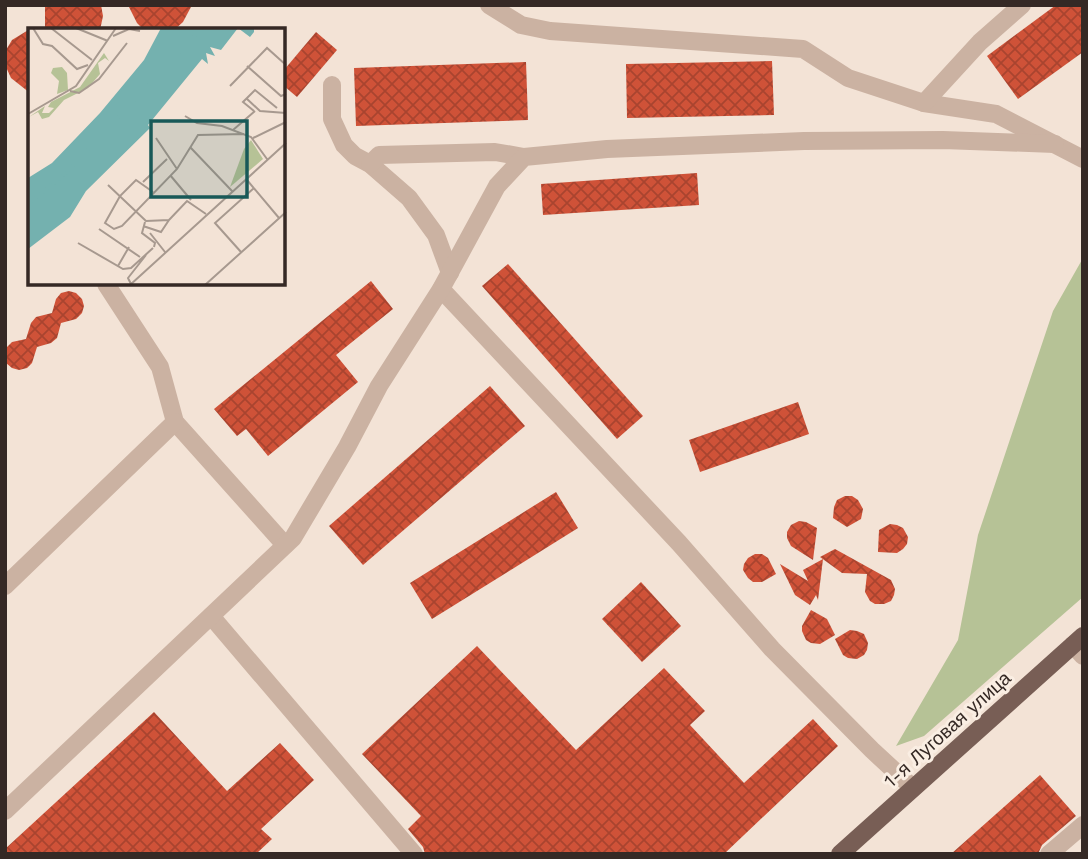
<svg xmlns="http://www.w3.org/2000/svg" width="1088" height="859" font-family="'Work Sans',sans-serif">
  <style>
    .green { fill: #b6c296 }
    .building { fill: url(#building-cross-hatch) }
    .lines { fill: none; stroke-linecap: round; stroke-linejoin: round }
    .minor { stroke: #cbb2a2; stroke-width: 18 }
    .major { stroke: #785e55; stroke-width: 18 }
    .labels { text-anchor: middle; stroke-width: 6; stroke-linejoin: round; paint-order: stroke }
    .street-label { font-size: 19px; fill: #352925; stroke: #faeee3 }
    .inset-river { fill: none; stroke: #74b1af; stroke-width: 3.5 }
    .inset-road { fill: none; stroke: #a7998f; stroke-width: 2 }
    .view { fill: #185958; fill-opacity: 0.15; stroke: #185958; stroke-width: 3.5 }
    .inset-edge { fill: none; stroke: #352925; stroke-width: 3.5 }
  </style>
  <defs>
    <pattern id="building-cross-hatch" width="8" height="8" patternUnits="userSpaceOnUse" patternTransform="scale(1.75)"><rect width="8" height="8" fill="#cf5238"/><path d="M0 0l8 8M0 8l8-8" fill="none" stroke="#a9442f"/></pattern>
  </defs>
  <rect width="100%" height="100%" fill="#f3e3d6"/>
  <polygon class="green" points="1083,258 1083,597 924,736 896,746 958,640 978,535 1053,311"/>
  <g class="building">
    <polygon points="45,5 101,5 103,16 100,30 45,30"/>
    <polygon points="128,5 192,5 183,22 174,30 144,30 137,23"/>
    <polygon points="1056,5 1083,5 1083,52 1018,99 987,56"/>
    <polygon points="30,29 30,93 11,78 6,67 6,50 12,40"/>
    <polygon points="316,32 337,50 297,97 284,86 284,70"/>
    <polygon points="772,61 774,115 627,118 626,64"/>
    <polygon points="526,62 528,120 356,126 354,68"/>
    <polygon points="697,173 699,205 543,215 541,184"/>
    <polygon points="508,264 643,416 617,439 482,286"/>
    <polygon points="371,281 393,309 336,355 358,382 268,456 246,429 237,436 214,409"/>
    <polygon points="69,291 76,293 82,299 84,306 82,313 76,319 61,323 57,338 51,343 37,347 32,363 27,368 19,370 12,368 6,363 6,348 12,342 26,339 31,323 36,317 52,313 56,299 61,293"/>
    <polygon points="490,386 525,426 363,565 329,526"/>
    <polygon points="798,402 809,434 700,472 689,440"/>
    <polygon points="556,492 578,528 432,619 410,583"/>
    <polygon points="845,496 852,496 858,500 863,509 861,519 847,527 833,518 834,507 837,500"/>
    <polygon points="799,521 806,522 817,528 813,560 791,546 787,538 787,532 791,525"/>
    <polygon points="890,524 897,525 903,528 908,537 907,544 903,549 897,553 878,552 879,530"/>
    <polygon points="835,549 891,580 895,589 894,595 891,601 884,604 875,604 870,601 865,592 867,574 842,573 820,557"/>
    <polygon points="755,554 762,554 768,558 776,574 762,582 753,582 748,578 743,570 744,564 748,558"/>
    <polygon points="823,559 818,600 816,595 810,605 795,595 780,564 808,581 803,570"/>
    <polygon points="641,582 681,626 642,662 602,619"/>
    <polygon points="811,610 827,619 835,635 820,644 811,643 806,640 802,631 802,626"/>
    <polygon points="850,630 857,631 864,634 868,643 867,650 864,655 857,659 848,658 843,655 835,639"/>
    <polygon points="477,646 576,750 664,668 705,711 690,725 744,783 813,719 838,746 724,854 425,854 423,847 408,829 421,816 362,754"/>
    <polygon points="154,712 227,791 280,743 314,780 261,829 272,839 256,854 5,854 5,849"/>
    <polygon points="1040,775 1076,816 1042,845 1038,854 951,854"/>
  </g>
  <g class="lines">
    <g class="minor">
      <polyline points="489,5 521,25 550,31 803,49 848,78 924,103 996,114 1083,159"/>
      <polyline points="332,85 332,119 344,145 355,156 370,164 409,198 436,235 450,273"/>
      <polyline points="924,103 980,42 1022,5"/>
      <polyline points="370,164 379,155 495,152 524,157"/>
      <polyline points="106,284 160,367 175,422 285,545"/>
      <polyline points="441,289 679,543 772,649 872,750 913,788"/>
      <polyline points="5,586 175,422"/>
      <polyline points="211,616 414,854"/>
      <polyline points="1073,645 1083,656"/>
      <polyline points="5,811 293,538 347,447 379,386 441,289 497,186 524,157 607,149 804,141 943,140 1055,144"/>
      <polyline points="1049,854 1083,825"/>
    </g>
    <polyline class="major" points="840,854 1083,636"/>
  </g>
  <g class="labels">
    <g class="street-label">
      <text transform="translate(947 729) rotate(-42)" y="7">1-я Луговая улица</text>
    </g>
  </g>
  <g transform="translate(28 28)">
    <rect width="257" height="257" fill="#f3e3d6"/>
    <path d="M223,112L235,131L202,159L216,121Z" fill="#b6c296"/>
    <path d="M76,25L81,33L77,30L70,35L72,46L60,60L36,72L21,89L14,91L10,84L1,89L17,78L14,85H21L26,80L20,79L23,74L52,59ZM25,40L34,39L39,45L40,62L29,66L31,53L23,45Z" fill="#b6c296"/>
    <path d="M133,0H226V4L222,9L210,0L193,22L182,19L187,28L178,25L180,36L174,31L120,97L122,100L58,163L42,189L0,221V150L24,135L72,85L116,32Z" fill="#74b1af"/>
    <path class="inset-river" d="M0,176L38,145L174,0"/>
    <path class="inset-road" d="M5,0L15,16L24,18L49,41L60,37M23,0L64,32M48,0L80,13M85,8L101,1L112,3M219,38L253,68L258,66M202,58L239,20L258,37M42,63L51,65L71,51L99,15M218,70L232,83L258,85M226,83L215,74L227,62L249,80M0,86L48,58L88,0M157,88L169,95L194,98L223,109L239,131M205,102L227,83M128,110L149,141M225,110L258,94M162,119L204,163M142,147L163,172M219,152L251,190M115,154L139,131M80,157L118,193L141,192L159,173L178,186M125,164L108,152L92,168L77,195L86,201L94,198L149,141L170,107L216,106M117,194L114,205L127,215L126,219M115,198L133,204L141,192M71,201L112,229M122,205L137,224M50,215L95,241L103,240L125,220M213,224L187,195L226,160M90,238L101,219M103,256L100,250L118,227M102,257L258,115M177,257L258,184"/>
    <path class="view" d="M123,93H219V169H123Z"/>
    <rect width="257" height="257" class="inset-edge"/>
  </g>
  <rect width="1088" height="859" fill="none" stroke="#352925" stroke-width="14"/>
</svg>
